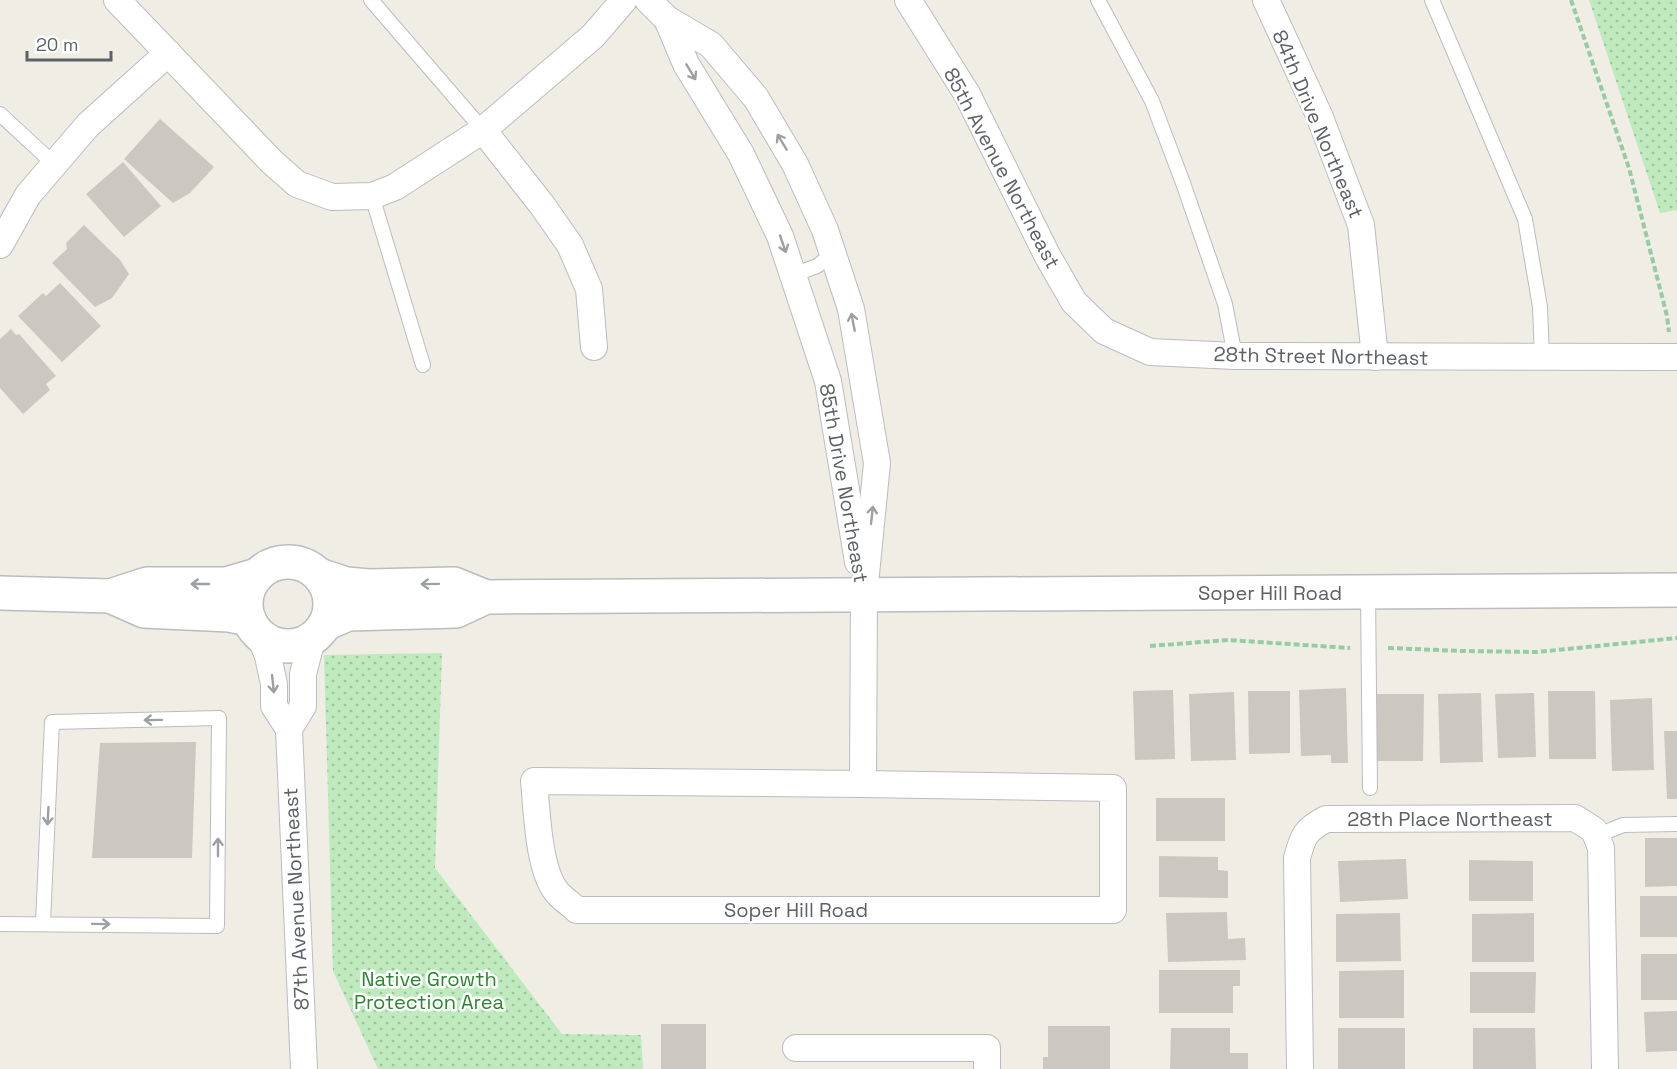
<svg xmlns="http://www.w3.org/2000/svg" width="1677" height="1069" font-family="'Space Grotesk',sans-serif">
  <style>
    .park { fill: url(#park-dots) }
    .building { fill: #cbc8c1 }
    .lines { fill: none; stroke-linecap: round; stroke-linejoin: round }
    .service-casing { stroke: #b9bcc1; stroke-width: 16 }
    .minor-casing { stroke: #b9bcc1; stroke-width: 28 }
    .tertiary-casing { stroke: #b9bcc1; stroke-width: 36 }
    .path { stroke: #96cca5; stroke-width: 4; stroke-dasharray: 6 3; stroke-linecap: butt }
    .service { stroke: #fff; stroke-width: 14 }
    .minor { stroke: #fff; stroke-width: 26 }
    .tertiary { stroke: #fff; stroke-width: 33 }
    .oneway { stroke: #9da0a3 }
    .labels { text-anchor: middle; stroke-width: 5; stroke-linejoin: round; paint-order: stroke }
    .street-label { font-size: 20px; fill: #5c6166; stroke: #fff }
    .park-label { font-size: 20px; fill: #2c852f; stroke: #fff }
  </style>
  <defs>
    <pattern id="park-dots" width="8" height="8" patternUnits="userSpaceOnUse" patternTransform="scale(1.5)"><rect width="8" height="8" fill="#bfeabe"/><path d="M2 2h.1M6 6h.1" fill="none" stroke="#9ec19e" stroke-width="1.8" stroke-linecap="round"/></pattern>
  </defs>
  <rect width="100%" height="100%" fill="#f0ede4"/>
  <g class="park">
    <polygon points="1589,0 1677,0 1677,210 1660,213"/>
    <polygon points="442,653 435,868 562,1034 641,1035 643,1069 378,1069 333,971 324,655"/>
  </g>
  <g class="building">
    <polygon points="160,119 214,167 190,193 173,203 124,159"/>
    <polygon points="123,162 161,206 124,237 86,194"/>
    <polygon points="84,225 120,260 129,274 112,298 95,307 52,263 67,249 66,243"/>
    <polygon points="60,283 101,326 62,362 18,316 43,293 46,296"/>
    <polygon points="11,329 16,335 19,334 56,376 46,384 50,390 23,414 0,388 0,339"/>
    <polygon points="1346,688 1348,763 1331,763 1331,755 1301,756 1299,690"/>
    <polygon points="1173,690 1175,759 1135,760 1133,691"/>
    <polygon points="1248,691 1290,691 1290,753 1249,754"/>
    <polygon points="1548,691 1595,691 1596,759 1549,759"/>
    <polygon points="1234,692 1236,760 1191,761 1189,694"/>
    <polygon points="1481,693 1483,762 1440,763 1438,694"/>
    <polygon points="1534,693 1536,757 1498,758 1495,694"/>
    <polygon points="1376,694 1424,694 1423,761 1375,761"/>
    <polygon points="1652,698 1654,770 1612,771 1610,700"/>
    <polygon points="1664,731 1677,731 1677,799 1667,799"/>
    <polygon points="196,742 192,858 92,858 100,743"/>
    <rect x="1156" y="798" width="69" height="43"/>
    <polygon points="1645,838 1677,838 1677,886 1645,887"/>
    <polygon points="1159,856 1218,857 1218,870 1228,871 1228,898 1159,897"/>
    <polygon points="1406,859 1408,899 1340,902 1338,861"/>
    <polygon points="1469,860 1533,861 1533,901 1469,901"/>
    <rect x="1640" y="896" width="37" height="41"/>
    <polygon points="1227,912 1228,939 1245,938 1246,960 1168,962 1166,913"/>
    <polygon points="1400,913 1401,961 1336,962 1336,914"/>
    <polygon points="1534,913 1534,962 1472,962 1472,914"/>
    <rect x="1641" y="954" width="36" height="46"/>
    <polygon points="1159,970 1240,970 1240,986 1233,986 1233,1013 1159,1013"/>
    <polygon points="1404,970 1404,1018 1339,1018 1339,971"/>
    <polygon points="1470,972 1536,972 1535,1013 1470,1013"/>
    <polygon points="1677,1011 1677,1051 1646,1052 1644,1012"/>
    <rect x="661" y="1024" width="45" height="45"/>
    <polygon points="1048,1026 1110,1026 1110,1069 1043,1069 1043,1057 1048,1057"/>
    <polygon points="1171,1028 1230,1028 1230,1053 1248,1053 1248,1069 1170,1069"/>
    <rect x="1338" y="1028" width="67" height="41"/>
    <polygon points="1473,1028 1535,1028 1536,1069 1473,1069"/>
  </g>
  <g class="lines">
    <defs>
      <g id="service">
        <polyline points="371,0 483,130"/>
        <polyline points="1098,0 1152,101 1183,183 1225,304 1235,356"/>
        <polyline points="1432,0 1525,219 1540,307 1542,358"/>
        <polyline points="0,114 54,164"/>
        <polyline points="372,196 423,365"/>
        <polyline points="793,275 817,266 833,254"/>
        <polyline points="1368,592 1370,788"/>
        <polyline points="1596,836 1623,825 1677,824"/>
        <polyline points="0,924 217,926 219,718 52,722 43,923"/>
      </g>
      <g id="minor">
        <polyline points="117,0 272,162 297,184 332,197 372,196 395,187 483,130 593,36 624,0"/>
        <path d="M648,0L667,19L711,45L756,98L795,164L825,230L851,309L877,463L864,594L863,784L534,781C537,811 538,867 556,891C561,898 571,904 577,910H1113V788L863,784"/>
        <polyline points="908,0 967,94 1047,255 1074,302 1104,331 1150,352 1235,356 1677,357"/>
        <polyline points="1266,0 1319,115 1361,225 1375,357"/>
        <polyline points="667,19 686,64 741,154 780,236 828,381 858,562"/>
        <polyline points="483,130 542,205 570,245 589,289 594,347"/>
        <polyline points="0,245 28,195 88,125 168,53"/>
        <polyline points="260,636 268,656 274,684 274,706 289,729"/>
        <polyline points="289,729 304,1069"/>
        <polyline points="289,729 303,706 303,674 312,639"/>
        <polyline points="796,1048 987,1048 987,1069"/>
        <path d="M1300,1069L1297,858C1303,836 1305,830 1326,819L1575,818L1594,830L1601,848L1605,1069"/>
      </g>
      <g id="tertiary">
        <circle cx="288" cy="604" r="42"/>
        <polyline points="319,575 346,584 369,586 454,584 486,597 1677,590"/>
        <polyline points="0,593 110,596 147,584 226,584 257,575"/>
        <polyline points="110,596 144,611 229,615 249,619"/>
        <polyline points="325,624 348,614 456,611 486,597"/>
      </g>
    </defs>
    <use href="#service" class="service-casing"/>
    <use href="#minor" class="minor-casing"/>
    <use href="#tertiary" class="tertiary-casing"/>
    <g class="path">
      <polyline points="1571,0 1629,168 1667,316 1669,332"/>
      <polyline points="1150,646 1228,640 1350,648"/>
      <polyline points="1388,648 1461,651 1537,652 1677,638"/>
    </g>
    <use href="#service" class="service"/>
    <use href="#minor" class="minor"/>
    <use href="#tertiary" class="tertiary"/>
  </g>
  <defs><path id="oneway-shaft" d="M-6 0H5M1.5-3L5.5 0L1.5 3" fill="none" stroke-width="1.6" stroke-linecap="round" stroke-linejoin="round" transform="scale(1.5)"/></defs>
  <g class="oneway">
    <use href="#oneway-shaft" transform="translate(691 72) rotate(59)"/>
    <use href="#oneway-shaft" transform="translate(782 142) rotate(-121)"/>
    <use href="#oneway-shaft" transform="translate(783 244) rotate(71)"/>
    <use href="#oneway-shaft" transform="translate(853 322) rotate(-101)"/>
    <use href="#oneway-shaft" transform="translate(872 515) rotate(-84)"/>
    <use href="#oneway-shaft" transform="translate(200 584) rotate(-180)"/>
    <use href="#oneway-shaft" transform="translate(430 584) rotate(179)"/>
    <use href="#oneway-shaft" transform="translate(273 684) rotate(84)"/>
    <use href="#oneway-shaft" transform="translate(153 720) rotate(179)"/>
    <use href="#oneway-shaft" transform="translate(48 816) rotate(93)"/>
    <use href="#oneway-shaft" transform="translate(218 847) rotate(-90)"/>
    <use href="#oneway-shaft" transform="translate(101 924) rotate(1)"/>
  </g>
  <g class="labels">
    <g class="street-label">
      <text transform="translate(1318 124) rotate(67)" y="7">84th Drive Northeast</text>
      <text transform="translate(1002 168) rotate(62)" y="7">85th Avenue Northeast</text>
      <text transform="translate(1321 356) rotate(1)" y="7">28th Street Northeast</text>
      <text transform="translate(844 483) rotate(80)" y="7">85th Drive Northeast</text>
      <text x="1270" y="600">Soper Hill Road</text>
      <text x="1450" y="826">28th Place Northeast</text>
      <text transform="translate(296 899) rotate(-93)" y="7">87th Avenue Northeast</text>
      <text x="796" y="917">Soper Hill Road</text>
    </g>
    <g class="park-label">
      <text x="429" y="986">Native Growth<tspan x="429" dy="23">Protection Area</tspan></text>
    </g>
  </g>
  <path d="M27 51v9h84v-9" fill="none" stroke="#5c6166" stroke-width="3"/>
  <text x="36" y="51" font-size="18" fill="#5c6166" stroke="#ffffff" stroke-width="4.5" paint-order="stroke">20 m</text>
</svg>
